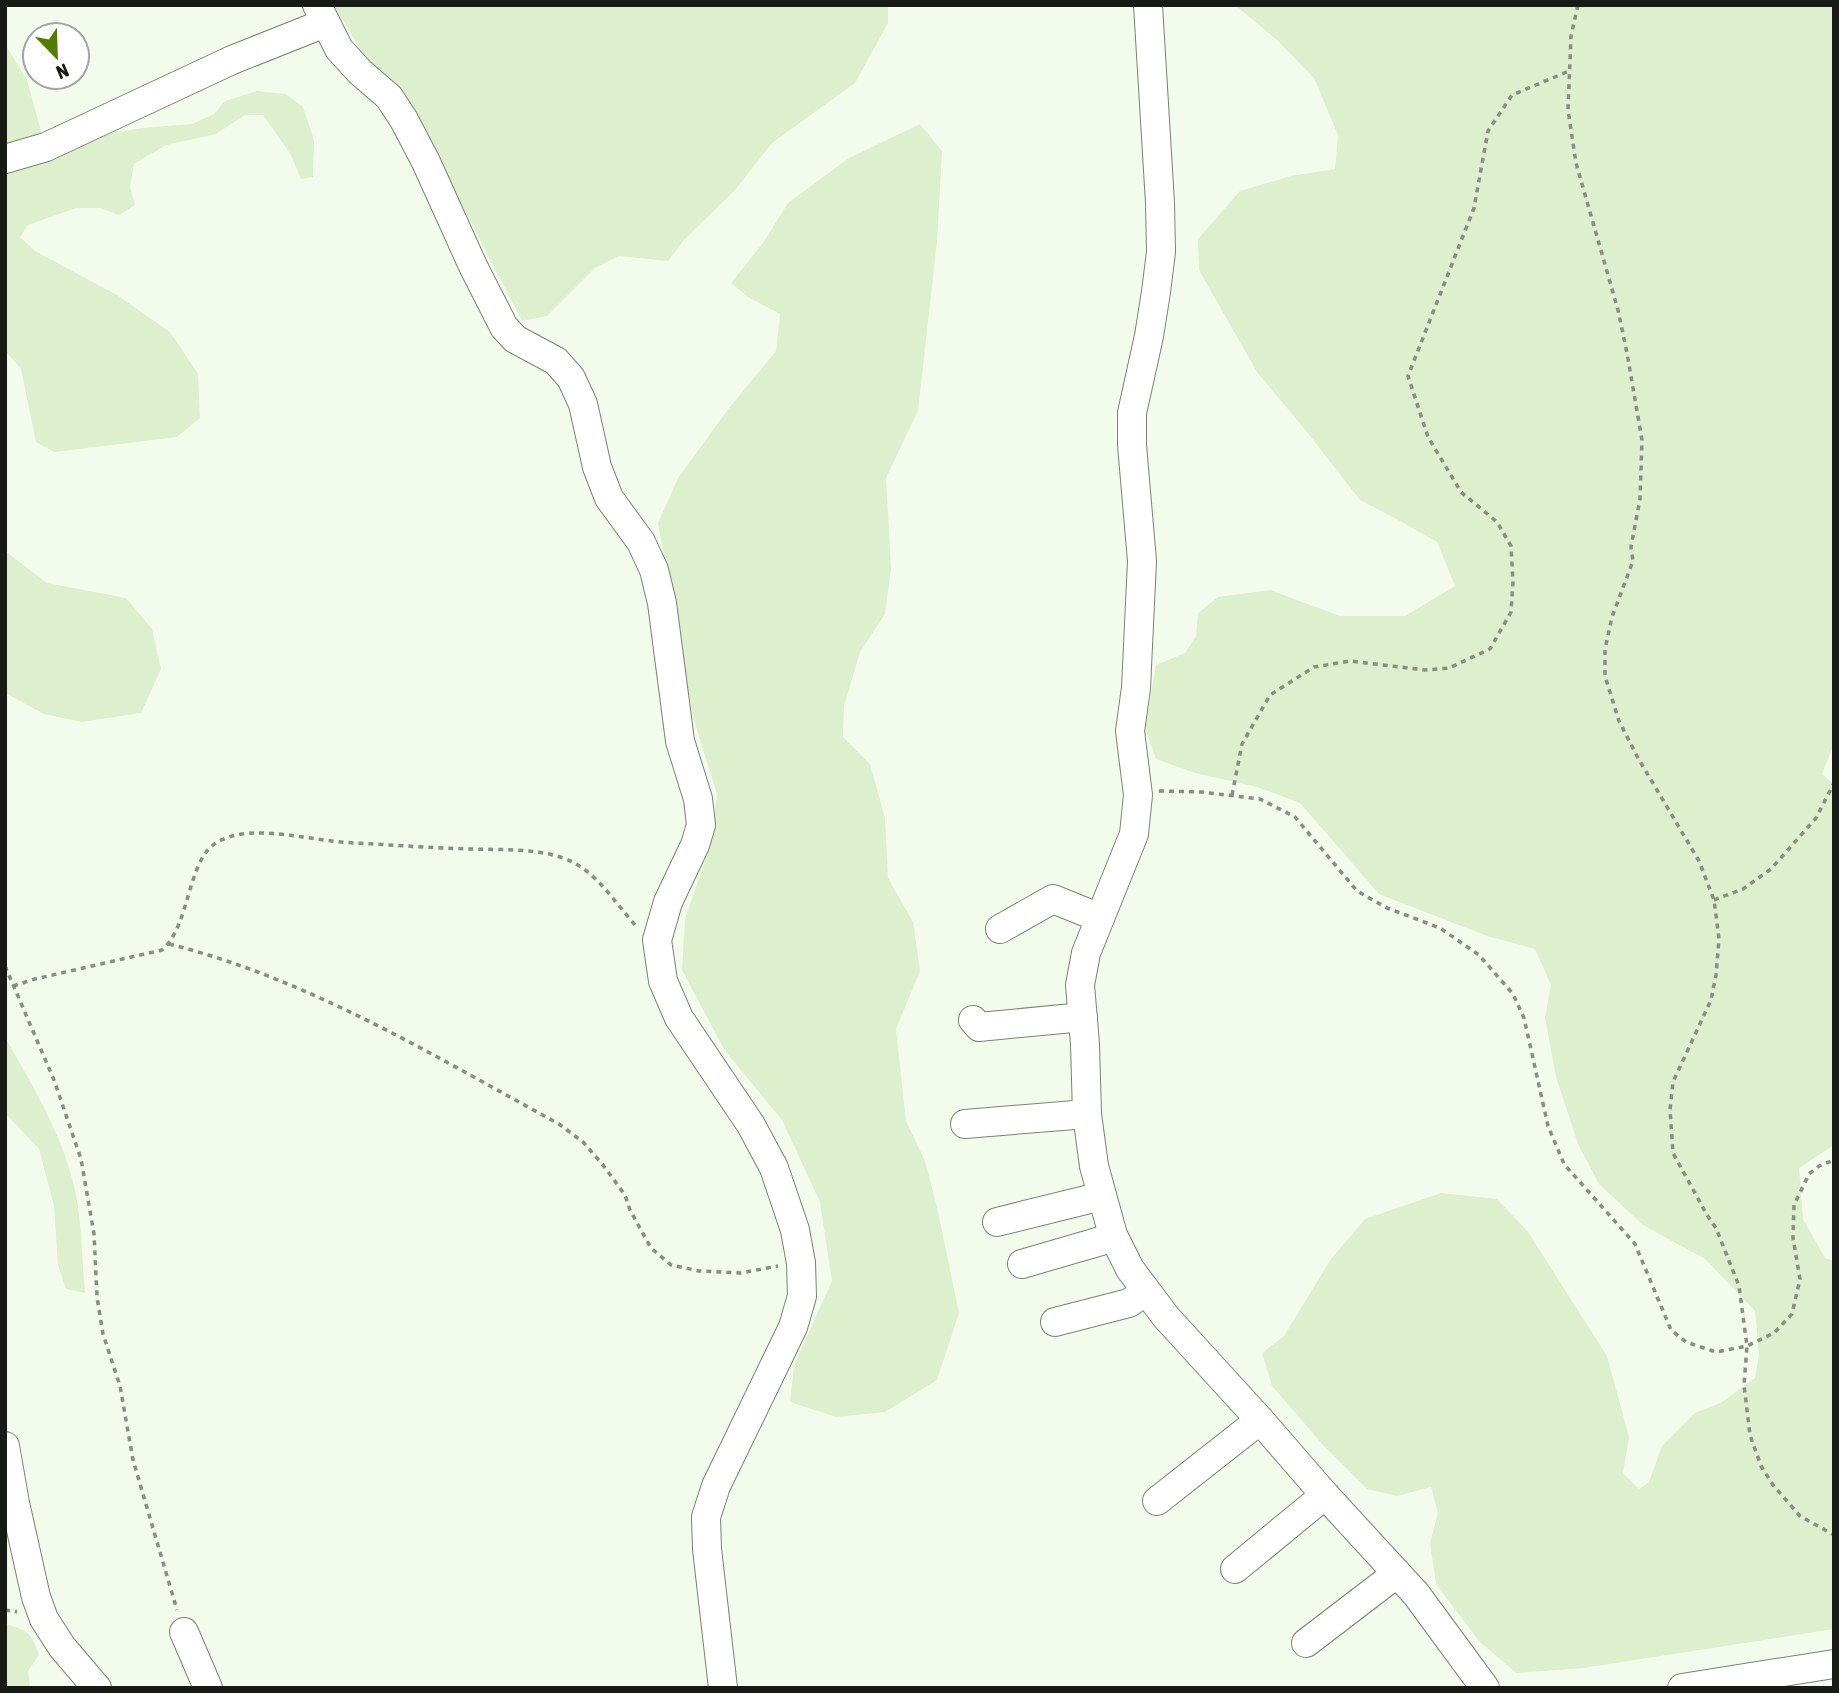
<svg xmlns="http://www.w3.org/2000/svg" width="1839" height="1693" font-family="'Asap Condensed',sans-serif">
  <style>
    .green { fill: #ddefcd }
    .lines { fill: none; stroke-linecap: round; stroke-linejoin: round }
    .minor-casing { stroke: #7a8274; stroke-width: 30 }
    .path { stroke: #888e83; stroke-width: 3.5; stroke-dasharray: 5 5; stroke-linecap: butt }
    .minor { stroke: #fff; stroke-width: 28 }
  </style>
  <rect width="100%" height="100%" fill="#f3fcec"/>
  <g class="green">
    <polygon points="334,5 888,5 888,23 855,83 772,143 735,190 684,240 668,261 619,256 595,268 547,316 522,321 407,99 366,59"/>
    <polygon points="1235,5 1834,5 1834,744 1822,774 1834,784 1834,1145 1799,1168 1803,1219 1825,1258 1834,1261 1834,1629 1583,1668 1516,1673 1479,1641 1436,1584 1430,1543 1438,1513 1431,1487 1397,1496 1367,1489 1323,1445 1272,1386 1262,1353 1284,1336 1331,1259 1365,1219 1441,1193 1497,1199 1528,1232 1607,1356 1629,1437 1623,1473 1639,1489 1649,1482 1662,1446 1695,1413 1722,1402 1755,1378 1759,1354 1755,1311 1705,1259 1643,1225 1599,1184 1578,1144 1556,1077 1545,1018 1551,985 1535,949 1487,936 1379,894 1300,803 1257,787 1195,773 1156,759 1145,728 1156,665 1185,653 1196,636 1198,613 1218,597 1270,590 1340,616 1405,616 1455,586 1437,542 1402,522 1360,500 1303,427 1257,372 1199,270 1198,239 1240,191 1291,176 1335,169 1338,135 1314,78 1277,40"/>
    <polygon points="5,44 27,80 41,131 31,157 47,161 111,133 142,128 192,124 214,114 225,101 257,91 286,94 303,107 314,140 313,177 301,179 291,155 263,115 245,115 216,134 166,145 134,164 130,187 135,205 119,215 101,208 76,208 28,225 20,237 35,251 117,295 170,332 198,374 200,418 177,437 54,452 36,442 21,369 8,354 5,353"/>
    <polygon points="920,124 942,151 937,242 918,411 886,478 891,568 885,614 860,652 844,706 843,737 870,764 885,818 888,878 913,922 920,971 896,1029 906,1121 925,1161 937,1207 959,1313 937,1380 885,1412 836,1417 790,1402 794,1365 832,1281 820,1202 782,1120 725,1051 682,970 685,919 710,846 717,794 693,717 658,523 678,478 729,408 776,351 780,314 748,297 731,283 763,243 788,203 849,158"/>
    <polygon points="5,551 47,583 126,598 152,629 161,669 141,713 82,722 44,714 5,693"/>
    <path d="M5,1037C33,1087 65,1138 76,1195C82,1227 82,1261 85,1293L66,1289L58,1265L54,1206L39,1149L5,1113Z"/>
    <path d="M5,1624C29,1630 31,1633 39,1655L28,1671L30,1688H5Z"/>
  </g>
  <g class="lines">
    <defs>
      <g id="minor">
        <polyline points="317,5 339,49 360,72 389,97 404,120 426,162 473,266 504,327 515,339 556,361 571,378 583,404 597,467 609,498 641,542 654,570 662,603 680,741 698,799 701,825 695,845 668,902 657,940 663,981 679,1018 751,1125 774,1168 795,1230 801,1263 802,1296 793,1327 716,1486 706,1517 707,1549 723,1688"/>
        <polyline points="1148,5 1160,203 1161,252 1156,292 1149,336 1132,413 1132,445 1142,561 1136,688 1130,731 1138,795 1134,834 1086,953 1080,985 1085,1044 1087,1114 1094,1166 1113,1235 1130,1269 1166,1317 1260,1420 1325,1495 1416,1594 1485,1688"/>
        <polyline points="5,159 46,147 232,60 325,23"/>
        <polyline points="1000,929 1053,899 1100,918"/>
        <polyline points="973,1020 979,1027 1083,1017"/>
        <polyline points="965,1124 1087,1114"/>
        <polyline points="997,1222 1102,1196"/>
        <polyline points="1022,1264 1101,1241 1113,1235"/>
        <polyline points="1055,1322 1129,1303 1146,1291"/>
        <polyline points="5,1446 15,1503 36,1597 44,1619 62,1647 97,1688"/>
        <polyline points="1157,1501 1260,1420"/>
        <polyline points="1235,1569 1325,1495"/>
        <polyline points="184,1632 208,1688"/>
        <polyline points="1306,1643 1387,1581 1396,1572"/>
        <polyline points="1682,1688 1834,1664"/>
      </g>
    </defs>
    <use href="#minor" class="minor-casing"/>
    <g class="path">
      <polyline points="1578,5 1571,36 1568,110 1576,163 1618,310 1627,353 1642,440 1640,499 1631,547 1633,561 1612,617 1605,649 1605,676 1619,721 1638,758 1699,861 1714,900 1719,939 1716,975 1711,1000 1673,1082 1670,1110 1673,1153 1707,1215 1716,1228 1739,1286 1747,1346 1744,1385 1750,1435 1761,1466 1773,1485 1800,1516 1834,1535"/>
      <polyline points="1159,791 1201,792 1260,799 1295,817 1357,891 1387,908 1440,928 1479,955 1513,994 1524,1018 1548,1126 1564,1164 1635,1244 1671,1330 1686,1342 1716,1352 1747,1346 1774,1333 1792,1314 1800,1279 1793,1238 1794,1205 1809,1174 1819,1166 1834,1160"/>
      <polyline points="1232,795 1242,744 1270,695 1314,667 1350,661 1425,670 1449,668 1490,649 1511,612 1513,582 1511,546 1497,522 1461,492 1428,437 1408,376 1474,208 1488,131 1512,95 1569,71"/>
      <polyline points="1714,900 1743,889 1771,869 1816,818 1834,783"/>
      <path d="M169,944C309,979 434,1056 559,1124L583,1142L603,1165L625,1195L630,1210L651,1248L671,1265L699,1271L741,1273L778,1266"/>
      <polyline points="5,966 54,1080 81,1159 94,1234 97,1297 103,1334 120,1386 133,1460 177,1610"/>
      <path d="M13,986L35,979L162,950C189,927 187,867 212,846C223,836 243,833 257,833C283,833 307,838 332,841C346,843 360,843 374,844C406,846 438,848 470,849C500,850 532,848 560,857C595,867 615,904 638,928"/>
      <polyline points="5,1610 17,1612"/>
    </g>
    <use href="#minor" class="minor"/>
  </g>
  <rect width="1839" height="1693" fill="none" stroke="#181b15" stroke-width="14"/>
  <g transform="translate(56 56) rotate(157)"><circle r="33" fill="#ffffff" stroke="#a3a4a1" stroke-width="2"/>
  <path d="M0-5L12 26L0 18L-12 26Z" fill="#517c00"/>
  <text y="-10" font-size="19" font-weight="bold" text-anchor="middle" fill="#181b15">N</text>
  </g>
</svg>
